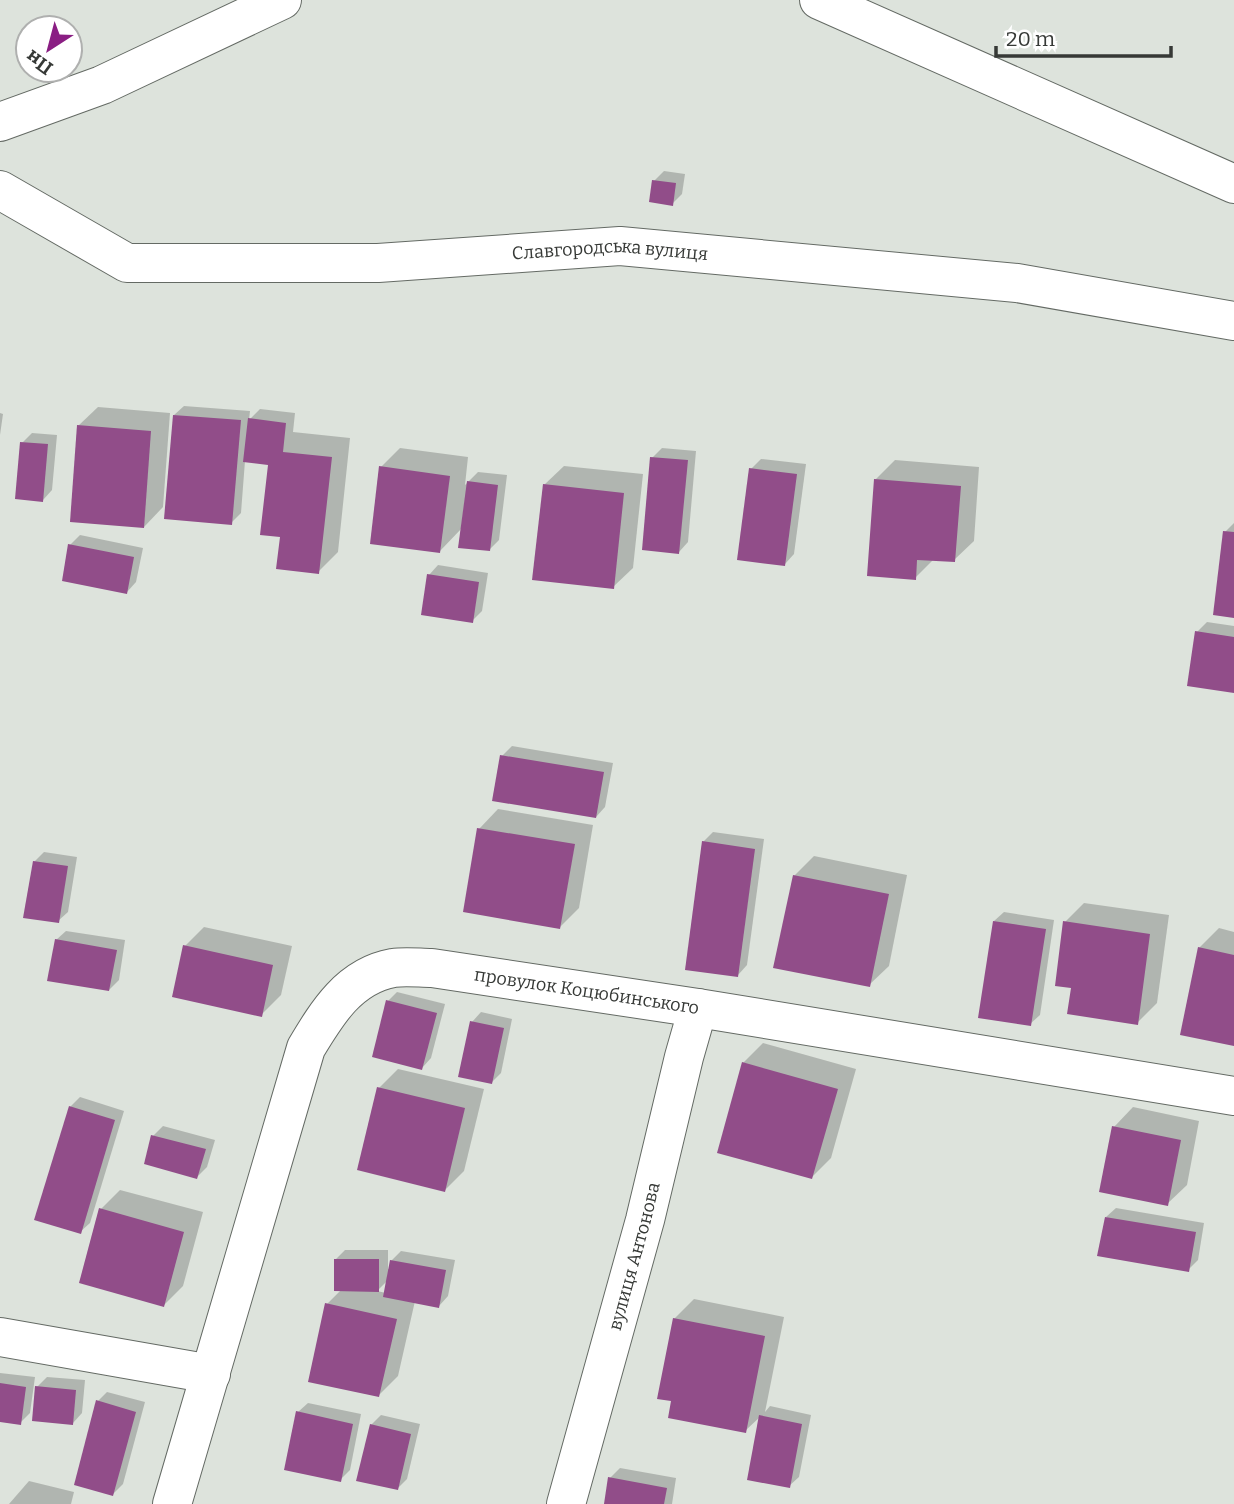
<svg xmlns="http://www.w3.org/2000/svg" width="1234" height="1504" font-family="Bitter,serif">
  <style>
    .shadow { fill: #0003; fill-rule: evenodd }
    .building { fill: #914d89 }
    .lines { fill: none; stroke-linecap: round; stroke-linejoin: round }
    .street-casing { stroke: #646a64; stroke-width: 40 }
    .street { stroke: #fff; stroke-width: 38 }
    .labels { text-anchor: middle; stroke-width: 7; stroke-linejoin: round; paint-order: stroke }
    .street-label { font-size: 18px; fill: #363936; stroke: #fff }
  </style>
  <rect width="100%" height="100%" fill="#dde3dc"/>
  <g class="shadow">
    <polygon points="664,171 685,174 682,194 672,204 654,181"/>
    <polygon points="184,406 250,411 249,420 260,409 295,413 293,432 350,438 338,552 318,572 282,535 270,463 245,461 241,513 231,523 174,415"/>
    <polygon points="98,407 170,413 163,507 144,527 78,426"/>
    <polygon points="0,413 3,414 0,435"/>
    <polygon points="32,433 57,435 52,490 43,500 22,443"/>
    <polygon points="400,448 468,457 465,485 478,472 507,475 499,540 489,550 462,528 440,551 381,467"/>
    <polygon points="662,448 696,451 688,542 679,552 652,458"/>
    <polygon points="761,459 806,464 794,554 785,564 751,469"/>
    <polygon points="895,460 979,467 974,541 954,560 934,559 915,578 875,480"/>
    <polygon points="564,466 643,474 633,568 613,587 544,485"/>
    <polygon points="1234,523 1234,616 1225,532"/>
    <polygon points="80,535 143,548 136,582 127,592 70,545"/>
    <polygon points="438,565 488,573 482,611 472,621 429,575"/>
    <polygon points="1207,622 1234,626 1234,691 1197,632"/>
    <polygon points="512,746 613,763 605,807 596,817 502,756"/>
    <polygon points="498,809 593,825 579,908 560,927 479,829"/>
    <polygon points="713,832 764,839 747,965 738,975 703,842"/>
    <polygon points="44,852 77,857 68,912 58,921 34,862"/>
    <polygon points="814,856 907,875 889,966 869,985 794,876"/>
    <polygon points="1084,903 1169,915 1157,1003 1137,1023 1073,987 1065,922"/>
    <polygon points="1004,912 1054,920 1040,1015 1030,1024 994,921"/>
    <polygon points="204,927 292,946 281,995 261,1015 185,946"/>
    <polygon points="1219,928 1234,932 1234,1044 1199,948"/>
    <polygon points="66,931 125,940 119,980 109,990 56,940"/>
    <polygon points="397,992 445,1004 431,1058 422,1068 388,1001"/>
    <polygon points="481,1012 512,1019 501,1073 491,1083 472,1022"/>
    <polygon points="763,1043 856,1069 831,1158 812,1177 743,1063"/>
    <polygon points="398,1069 484,1089 464,1171 445,1190 379,1088"/>
    <polygon points="80,1097 124,1111 90,1223 80,1232 70,1107"/>
    <polygon points="1133,1107 1199,1121 1187,1185 1167,1204 1114,1127"/>
    <polygon points="163,1126 215,1140 207,1167 197,1177 153,1136"/>
    <polygon points="120,1190 203,1212 183,1286 164,1305 101,1209"/>
    <polygon points="1116,1208 1204,1223 1198,1260 1188,1270 1106,1217"/>
    <path d="M345,1250H388V1269H390L391,1261L401,1251L455,1260L448,1296L439,1306L415,1301L398,1376L379,1395L327,1304L341,1290L336,1259ZM388,1280L386,1293L377,1291Z"/>
    <polygon points="694,1299 784,1317 765,1412 770,1406 811,1415 799,1477 789,1486 761,1416 745,1431 673,1399 674,1319"/>
    <polygon points="0,1373 35,1377 30,1413 20,1423 0,1421"/>
    <polygon points="47,1377 85,1380 82,1413 73,1423 37,1387"/>
    <polygon points="107,1392 145,1402 123,1484 113,1494 98,1401"/>
    <polygon points="308,1403 361,1414 350,1470 340,1480 298,1412"/>
    <polygon points="381,1415 420,1424 407,1479 398,1488 371,1425"/>
    <polygon points="620,1468 676,1478 672,1504 605,1504 610,1478"/>
    <polygon points="29,1481 74,1492 71,1504 9,1504"/>
  </g>
  <g class="building">
    <polygon points="652,180 676,183 673,206 649,202"/>
    <polygon points="173,415 241,420 232,525 164,519"/>
    <polygon points="248,418 286,423 283,452 332,457 319,574 276,569 280,537 260,535 268,465 243,462"/>
    <polygon points="77,425 151,431 144,528 70,522"/>
    <polygon points="20,442 48,444 43,502 15,499"/>
    <polygon points="650,457 688,460 679,554 642,550"/>
    <polygon points="379,466 450,476 440,553 370,544"/>
    <polygon points="749,468 797,474 785,566 737,560"/>
    <polygon points="874,479 961,486 955,562 917,560 916,580 867,576"/>
    <polygon points="467,481 498,485 490,551 458,548"/>
    <polygon points="543,484 624,493 614,589 532,580"/>
    <polygon points="1223,531 1234,532 1234,618 1213,615"/>
    <polygon points="68,544 134,557 127,594 62,581"/>
    <polygon points="427,574 479,582 473,623 421,615"/>
    <polygon points="1195,631 1234,637 1234,693 1187,686"/>
    <polygon points="500,755 604,772 596,818 492,801"/>
    <polygon points="477,828 575,844 560,929 463,912"/>
    <polygon points="702,841 755,849 738,977 685,970"/>
    <polygon points="33,861 68,866 59,923 23,918"/>
    <polygon points="793,875 889,894 870,987 773,968"/>
    <polygon points="993,921 1046,929 1031,1026 978,1018"/>
    <polygon points="1063,921 1150,934 1138,1025 1067,1014 1071,988 1055,986"/>
    <polygon points="55,939 117,950 109,991 47,981"/>
    <polygon points="183,945 273,965 262,1017 172,997"/>
    <polygon points="1198,947 1234,955 1234,1046 1180,1035"/>
    <polygon points="386,1000 437,1013 422,1070 372,1057"/>
    <polygon points="470,1021 504,1028 492,1084 458,1077"/>
    <polygon points="742,1062 838,1089 812,1179 717,1153"/>
    <polygon points="377,1087 465,1108 445,1192 357,1170"/>
    <polygon points="69,1106 115,1120 81,1234 34,1220"/>
    <polygon points="1112,1126 1181,1140 1168,1206 1099,1192"/>
    <polygon points="151,1135 206,1149 197,1179 144,1164"/>
    <polygon points="99,1208 184,1232 164,1307 79,1283"/>
    <polygon points="1105,1217 1196,1232 1189,1272 1097,1256"/>
    <polygon points="334,1259 379,1259 379,1292 334,1291"/>
    <polygon points="390,1260 446,1270 439,1308 383,1297"/>
    <polygon points="325,1303 397,1319 379,1397 308,1382"/>
    <polygon points="673,1318 765,1336 746,1433 668,1418 671,1401 657,1399"/>
    <polygon points="0,1383 26,1387 21,1425 0,1422"/>
    <polygon points="35,1386 76,1390 73,1425 32,1421"/>
    <polygon points="96,1400 136,1412 113,1496 74,1485"/>
    <polygon points="296,1411 353,1424 341,1482 284,1470"/>
    <polygon points="759,1415 802,1424 790,1488 747,1480"/>
    <polygon points="370,1424 411,1434 398,1490 356,1481"/>
    <polygon points="608,1477 667,1488 664,1504 604,1504"/>
  </g>
  <g class="lines">
    <defs>
      <g id="street">
        <polyline points="819,0 1234,184"/>
        <polyline points="0,122 102,85 282,0"/>
        <path id="s1" d="M0,190L127,263H378L620,246L1017,283L1234,321"/>
        <polyline points="0,1337 211,1374"/>
        <path id="s2" d="M172,1504L306,1048C327,1013 349,976 393,968C406,966 420,968 432,968L698,1008L1234,1096"/>
        <path id="s3" d="M566,1504L645,1220L684,1057L698,1008"/>
      </g>
    </defs>
    <use href="#street" class="street-casing"/>
    <use href="#street" class="street"/>
  </g>
  <g class="labels">
    <g class="street-label">
      <text dy="6" stroke="none"><textPath href="#s1" startOffset="630">Славгородська вулиця</textPath></text>
      <text dy="6" stroke="none"><textPath href="#s2" startOffset="793">провулок Коцюбинського</textPath></text>
      <text dy="6" stroke="none"><textPath href="#s3" startOffset="257">вулиця Антонова</textPath></text>
    </g>
  </g>
  <g transform="translate(49 49) rotate(216)"><circle r="33" fill="#ffffff" stroke="#afb0af" stroke-width="2"/>
  <path d="M0-5L12 26L0 18L-12 26Z" fill="#8a1e83"/>
  <text y="-10" font-size="19" font-weight="bold" text-anchor="middle" fill="#363936">Пн</text>
  </g>
  <path d="M996 46v10h175v-10" fill="none" stroke="#363936" stroke-width="3.5"/>
  <text x="1006" y="46" font-size="21" fill="#363936" stroke="#ffffff" stroke-width="5" paint-order="stroke">20 m</text>
</svg>
